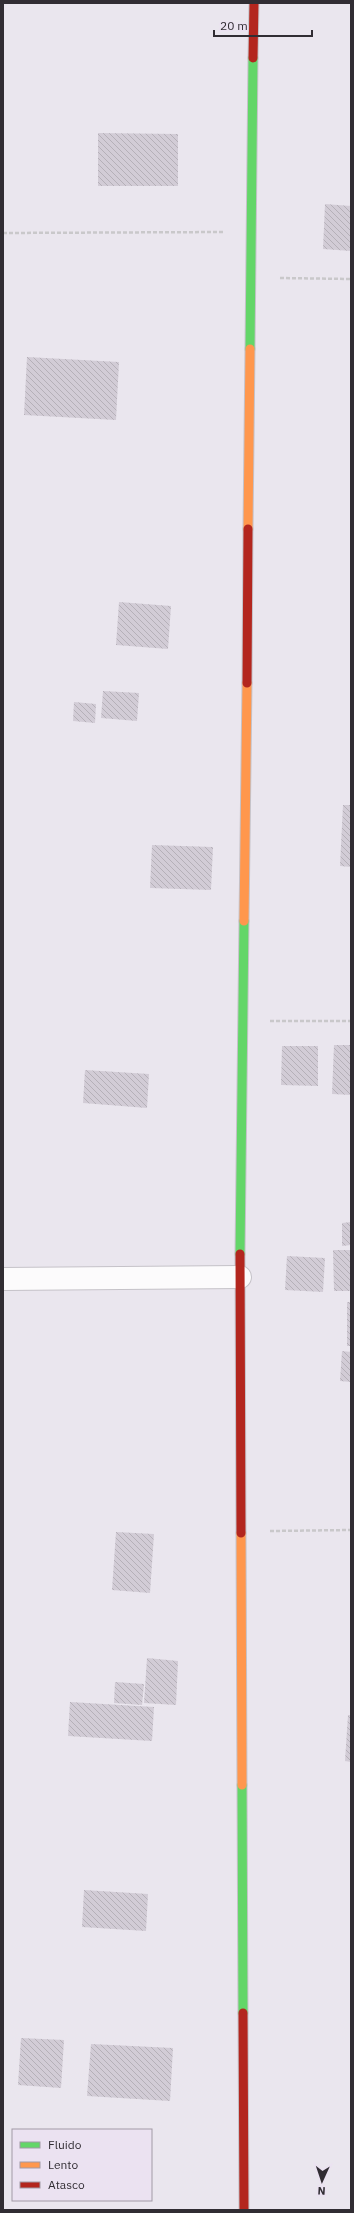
<svg xmlns="http://www.w3.org/2000/svg" width="354" height="2213" font-family="'IBM Plex Sans',sans-serif">
  <style>
    .building { fill: url(#building-back-hatch) }
    .lines { fill: none; stroke-linecap: round; stroke-linejoin: round }
    .street-casing { stroke: #c5c2c8; stroke-width: 24 }
    .fast-casing { stroke: #c5c2c8; stroke-width: 11 }
    .slow-casing { stroke: #c5c2c8; stroke-width: 11 }
    .jam-casing { stroke: #c5c2c8; stroke-width: 11 }
    .path { stroke: #c9c8ca; stroke-width: 2.5; stroke-dasharray: 4 2; stroke-linecap: butt }
    .street { stroke: #fcfbfc; stroke-width: 22 }
    .fast { stroke: #63d668; stroke-width: 9 }
    .slow { stroke: #ff974d; stroke-width: 9 }
    .jam { stroke: #b3261e; stroke-width: 9 }
  </style>
  <defs>
    <pattern id="building-back-hatch" width="6" height="6" patternUnits="userSpaceOnUse"><rect width="6" height="6" fill="#d2ccd6"/><path d="M-1 5l2 2M0 0l6 6M5-1l2 2" fill="none" stroke="#b5b0b8"/></pattern>
  </defs>
  <rect width="100%" height="100%" fill="#eae6ee"/>
  <g class="building">
    <polygon points="98,133 178,134 178,186 98,186"/>
    <polygon points="325,204 351,206 351,251 323,249"/>
    <polygon points="27,357 119,362 116,420 24,415"/>
    <polygon points="119,602 171,606 168,649 116,645"/>
    <polygon points="103,691 139,693 137,721 101,718"/>
    <polygon points="74,702 96,704 95,723 73,721"/>
    <polygon points="343,805 351,805 351,867 340,866"/>
    <polygon points="152,845 213,847 211,890 150,888"/>
    <polygon points="334,1045 351,1045 351,1095 332,1094"/>
    <polygon points="282,1046 318,1046 318,1086 281,1085"/>
    <polygon points="85,1070 149,1074 147,1108 83,1103"/>
    <polygon points="351,1222 351,1245 342,1246 342,1223"/>
    <polygon points="333,1250 351,1250 351,1291 334,1291"/>
    <polygon points="287,1256 325,1258 323,1292 285,1290"/>
    <rect x="347" y="1302" width="4" height="44"/>
    <polygon points="342,1351 351,1352 351,1382 340,1381"/>
    <polygon points="116,1532 154,1534 150,1593 112,1590"/>
    <polygon points="147,1658 178,1661 176,1705 144,1703"/>
    <polygon points="115,1682 144,1684 142,1705 114,1703"/>
    <polygon points="70,1702 154,1707 152,1741 68,1736"/>
    <polygon points="348,1715 351,1715 351,1762 345,1761"/>
    <polygon points="84,1890 148,1894 146,1931 82,1927"/>
    <polygon points="21,2038 64,2040 61,2088 18,2085"/>
    <polygon points="91,2044 173,2048 170,2101 87,2096"/>
  </g>
  <g class="lines">
    <defs>
      <polyline id="street" points="3,1279 240,1277"/>
      <g id="fast">
        <polyline points="250,349 253,58"/>
        <polyline points="240,1254 244,921"/>
        <polyline points="242,1785 243,2013"/>
      </g>
      <g id="slow">
        <polyline points="248,529 250,349"/>
        <polyline points="244,921 247,683"/>
        <polyline points="241,1533 242,1785"/>
      </g>
      <g id="jam">
        <polyline points="253,58 254,3"/>
        <polyline points="247,683 248,529"/>
        <polyline points="240,1254 241,1533"/>
        <polyline points="243,2013 244,2210"/>
      </g>
    </defs>
    <use href="#street" class="street-casing"/>
    <use href="#fast" class="fast-casing"/>
    <use href="#slow" class="slow-casing"/>
    <use href="#jam" class="jam-casing"/>
    <g class="path">
      <polyline points="3,233 223,232"/>
      <polyline points="280,278 351,279"/>
      <polyline points="270,1021 351,1021"/>
      <polyline points="270,1531 351,1530"/>
    </g>
    <use href="#street" class="street"/>
    <use href="#fast" class="fast"/>
    <use href="#slow" class="slow"/>
    <use href="#jam" class="jam"/>
  </g>
  <rect width="354" height="2213" fill="none" stroke="#312d33" stroke-width="8"/>
  <rect x="12" y="2129" width="140" height="72" fill="#ebe2f1" stroke="#a19aa5"/>
  <rect x="20" y="2142" width="20" height="6" fill="#63d668" stroke="#a19aa5"/>
  <text x="48" y="2149" font-size="12" fill="#312d33">Fluido</text>
  <rect x="20" y="2162" width="20" height="6" fill="#ff974d" stroke="#a19aa5"/>
  <text x="48" y="2169" font-size="12" fill="#312d33">Lento</text>
  <rect x="20" y="2182" width="20" height="6" fill="#b3261e" stroke="#a19aa5"/>
  <text x="48" y="2189" font-size="12" fill="#312d33">Atasco</text>
  <g transform="translate(322 2181) rotate(183)" stroke="#ebe2f1" stroke-width="3" paint-order="stroke">
  <path d="M0-3L7 15L0 10L-7 15Z" fill="#312d33"/>
  <text y="-6" font-size="11" font-weight="bold" text-anchor="middle" fill="#312d33">N</text>
  </g>
  <path d="M214 30v6h98v-6" fill="none" stroke="#312d33" stroke-width="2"/>
  <text x="220" y="30" font-size="12" fill="#312d33" stroke="#ebe2f1" stroke-width="3" paint-order="stroke">20 m</text>
</svg>
